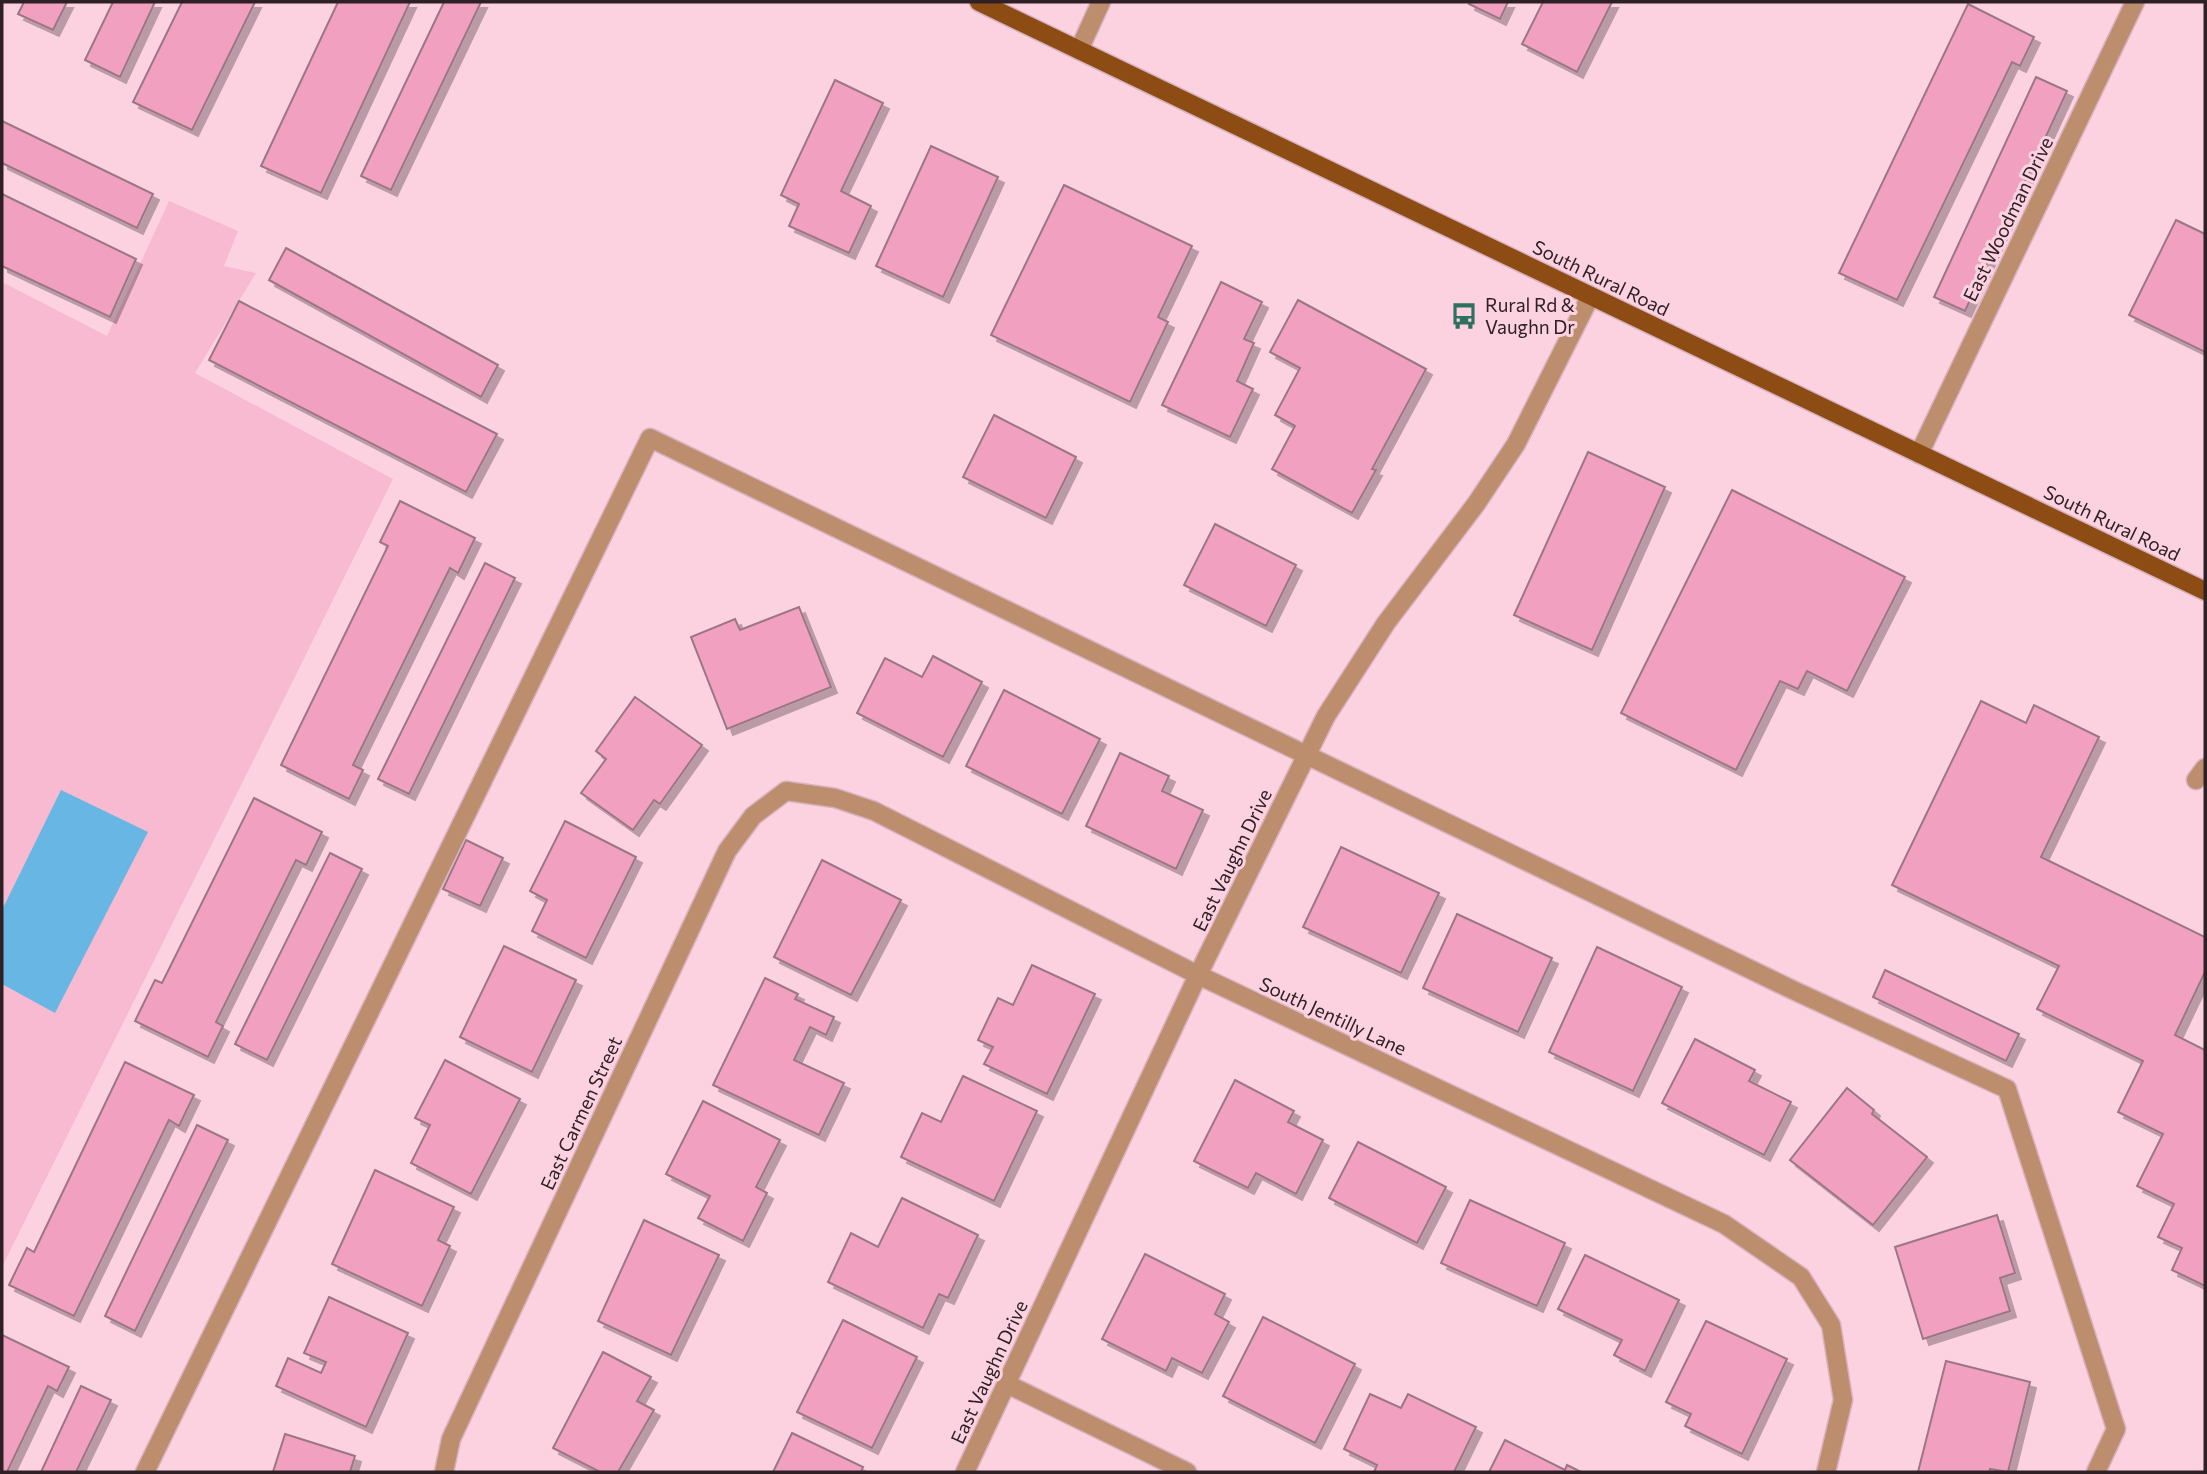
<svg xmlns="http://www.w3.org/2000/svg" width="2207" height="1474" font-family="Commissioner,sans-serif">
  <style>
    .green { fill: #f7bad0 }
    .water { fill: #67b6e3 }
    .building { fill: #f1a1bf; stroke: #9b7683; stroke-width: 2; filter: url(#shadow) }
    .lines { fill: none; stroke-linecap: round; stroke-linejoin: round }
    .minor-casing { stroke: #d7b2bf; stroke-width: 21 }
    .major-casing { stroke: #d7b2bf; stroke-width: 21 }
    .minor { stroke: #bc8e6d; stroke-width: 18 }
    .major { stroke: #8d4c13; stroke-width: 18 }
    .labels { text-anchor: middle; stroke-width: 6; stroke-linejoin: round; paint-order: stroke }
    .street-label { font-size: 19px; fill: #2f2026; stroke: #fcd2e1 }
    .poi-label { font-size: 19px; fill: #2f2026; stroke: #fcd2e1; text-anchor: start }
  </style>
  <defs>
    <filter id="shadow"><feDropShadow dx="6" dy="6" stdDeviation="0" flood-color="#0004"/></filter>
  </defs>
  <rect width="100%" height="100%" fill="#fcd2e1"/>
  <polygon class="green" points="169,201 238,231 224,266 256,273 195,373 393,479 2,1267 2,282 107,336"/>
  <polygon class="water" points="61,790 148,832 55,1013 2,984 2,910"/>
  <g class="building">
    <polygon points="24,2 67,2 53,30 18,14"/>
    <polygon points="113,2 155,2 120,77 85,60"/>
    <polygon points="182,2 255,2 192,130 133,102"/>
    <polygon points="338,2 410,2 321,193 261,166"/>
    <polygon points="444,2 481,2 391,190 361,176"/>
    <polygon points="1470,2 1508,2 1500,19 1469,4"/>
    <polygon points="1543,2 1612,2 1577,72 1522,44"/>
    <polygon points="1968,4 2034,37 2020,66 2012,62 1897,300 1839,273"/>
    <polygon points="2036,77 2067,91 1965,311 1934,297"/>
    <polygon points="835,80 883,103 841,191 871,206 849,253 789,226 799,204 781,195"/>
    <polygon points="2,121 153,194 137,228 2,163"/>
    <polygon points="931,146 998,177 943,297 876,266"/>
    <polygon points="1064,185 1192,246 1158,317 1168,322 1130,402 991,335"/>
    <polygon points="2,194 136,259 110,317 2,266"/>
    <polygon points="2176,220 2205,234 2205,352 2129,315"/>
    <polygon points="286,248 498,365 481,397 269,280"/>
    <polygon points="1221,282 1262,302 1244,339 1254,343 1237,381 1253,389 1230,437 1162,405"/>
    <polygon points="1298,300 1426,369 1372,469 1376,470 1352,513 1272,469 1295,426 1275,415 1300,368 1270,352"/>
    <polygon points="239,301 497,434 466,492 209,360"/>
    <polygon points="994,415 1076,457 1046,518 963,477"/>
    <polygon points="1588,452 1665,487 1592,650 1514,615"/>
    <polygon points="1732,490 1905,577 1847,691 1807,671 1798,689 1780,681 1736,770 1621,713"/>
    <polygon points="400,501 475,538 458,573 450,568 353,765 363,770 349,799 281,765 388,546 380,542"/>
    <polygon points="1215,524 1296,565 1266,626 1184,585"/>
    <polygon points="485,563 515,578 409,794 378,779"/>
    <polygon points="799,607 831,687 727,729 691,637 735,619 740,630"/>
    <polygon points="933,656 982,682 943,757 857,713 885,658 922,677"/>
    <polygon points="1004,690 1100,739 1062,814 966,766"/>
    <polygon points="635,697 702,745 660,804 654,800 633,830 581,793 606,759 596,751"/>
    <polygon points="1981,701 2026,723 2034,705 2099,737 2041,857 2205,937 2205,972 2175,1035 2205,1050 2205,1286 2172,1270 2182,1248 2158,1237 2174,1204 2137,1186 2163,1134 2118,1112 2143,1061 2037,1009 2059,966 1892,885"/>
    <polygon points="1120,753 1169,776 1162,791 1203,810 1176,869 1086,826"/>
    <polygon points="254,798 322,832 306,865 296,860 216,1022 223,1026 208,1057 135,1021 155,980 162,983"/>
    <polygon points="565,821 636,857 586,958 532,931 547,900 530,891"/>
    <polygon points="466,840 503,858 480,906 443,889"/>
    <polygon points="1341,847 1439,893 1401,973 1303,927"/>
    <polygon points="330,853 362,869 267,1060 235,1044"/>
    <polygon points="822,860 901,900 851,995 774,957"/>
    <polygon points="1457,914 1552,958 1518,1032 1423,988"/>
    <polygon points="504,946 576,980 532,1072 460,1037"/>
    <polygon points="1597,947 1682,987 1633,1091 1549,1052"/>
    <polygon points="1032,965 1095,994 1047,1094 984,1064 993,1047 978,1040 998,998 1013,1005"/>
    <polygon points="1885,970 2019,1034 2006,1061 1873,997"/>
    <polygon points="765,978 798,994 795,999 834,1017 826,1035 810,1027 794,1060 844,1083 819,1135 713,1085"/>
    <polygon points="1695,1039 1755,1070 1749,1081 1791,1102 1764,1155 1662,1103"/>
    <polygon points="445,1060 520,1099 471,1194 411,1163 430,1125 415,1118"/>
    <polygon points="125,1062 194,1095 179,1126 169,1120 74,1316 9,1285 27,1248 34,1252"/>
    <polygon points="963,1076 1037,1111 994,1201 901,1157 922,1113 941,1122"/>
    <polygon points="1235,1080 1294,1111 1288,1122 1323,1140 1296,1194 1256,1173 1248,1188 1194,1161"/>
    <polygon points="1847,1088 1874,1110 1872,1114 1927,1157 1873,1225 1790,1160"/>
    <polygon points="703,1101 780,1140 756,1187 767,1193 743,1241 698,1218 710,1196 666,1174"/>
    <polygon points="197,1125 228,1140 135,1331 105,1316"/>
    <polygon points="1358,1142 1446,1187 1417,1243 1329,1198"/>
    <polygon points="375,1170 454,1207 438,1240 450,1246 422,1306 332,1264"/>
    <polygon points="902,1198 978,1235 948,1298 939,1294 923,1328 828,1282 851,1233 878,1247"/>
    <polygon points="1470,1200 1565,1243 1537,1306 1441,1263"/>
    <polygon points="1997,1215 2015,1273 2000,1278 2010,1311 1923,1339 1895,1247"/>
    <polygon points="644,1220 719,1255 671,1355 598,1321"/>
    <polygon points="1145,1254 1225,1294 1215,1314 1229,1322 1202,1373 1172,1358 1166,1371 1102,1339"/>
    <polygon points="1585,1255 1679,1300 1645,1371 1614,1355 1622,1340 1558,1309"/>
    <polygon points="329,1297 408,1333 366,1427 276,1386 288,1358 321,1373 326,1362 304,1353"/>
    <polygon points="1263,1317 1355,1364 1315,1443 1223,1396"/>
    <polygon points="843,1320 917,1357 872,1448 797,1412"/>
    <polygon points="1706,1321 1787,1359 1742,1454 1685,1426 1691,1414 1666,1402"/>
    <polygon points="2,1335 69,1367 57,1391 48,1386 7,1472 2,1472"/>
    <polygon points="603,1352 651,1377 637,1401 654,1410 618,1472 600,1472 553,1448"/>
    <polygon points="1946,1361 2030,1382 2008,1472 1990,1469 1989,1472 1918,1472"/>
    <polygon points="81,1386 111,1400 76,1472 41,1472"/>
    <polygon points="1370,1394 1401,1408 1408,1394 1476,1427 1454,1472 1374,1472 1377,1465 1344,1449"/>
    <polygon points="792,1433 863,1467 861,1472 773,1472"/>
    <polygon points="285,1434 355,1456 350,1472 273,1472"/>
    <polygon points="1505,1440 1565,1470 1567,1465 1581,1472 1489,1472"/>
  </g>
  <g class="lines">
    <defs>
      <g id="minor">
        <polyline points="1079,50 1101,2"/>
        <polyline points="1919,454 2135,2"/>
        <polyline points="2196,780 2205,768"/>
        <polyline points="1007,1384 1187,1472"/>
        <polyline points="145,1472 650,438 1795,991 2007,1089 2116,1429 2096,1472"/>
        <polyline points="444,1472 451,1439 727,851 753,816 786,791 835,798 874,811 1198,975 1724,1224 1801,1277 1831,1325 1843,1400 1826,1472"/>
        <polyline points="965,1472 1198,975 1326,716 1386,623 1476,504 1516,444 1590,297"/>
      </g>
      <polyline id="major" points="979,2 2205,591"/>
    </defs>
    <use href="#minor" class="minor-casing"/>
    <use href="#major" class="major-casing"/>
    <use href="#minor" class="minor"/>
    <use href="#major" class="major"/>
  </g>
  <defs>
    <symbol id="bus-bare" viewBox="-9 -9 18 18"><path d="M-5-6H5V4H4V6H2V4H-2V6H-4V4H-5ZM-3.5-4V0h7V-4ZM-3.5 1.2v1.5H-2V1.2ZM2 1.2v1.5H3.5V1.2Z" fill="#2d7060" stroke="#fcd2e1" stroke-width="2.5" paint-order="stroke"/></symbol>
  </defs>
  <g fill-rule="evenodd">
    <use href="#bus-bare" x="1445" y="297" width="38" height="38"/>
  </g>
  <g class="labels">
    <g class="street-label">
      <text transform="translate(2008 219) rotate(-64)" y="7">East Woodman Drive</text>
      <text transform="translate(1601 278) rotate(26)" y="7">South Rural Road</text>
      <text transform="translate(2112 523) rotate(26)" y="7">South Rural Road</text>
      <text transform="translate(1232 860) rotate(-64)" y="7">East Vaughn Drive</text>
      <text transform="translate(1333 1016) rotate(25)" y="7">South Jentilly Lane</text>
      <text transform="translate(581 1113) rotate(-65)" y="7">East Carmen Street</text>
      <text transform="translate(989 1372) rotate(-65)" y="7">East Vaughn Drive</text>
    </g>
    <g class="poi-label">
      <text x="1485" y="312">Rural Rd &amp;<tspan x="1485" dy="22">Vaughn Dr</tspan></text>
    </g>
  </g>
  <rect width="2207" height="1474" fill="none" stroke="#2f2026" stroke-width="7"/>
</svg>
